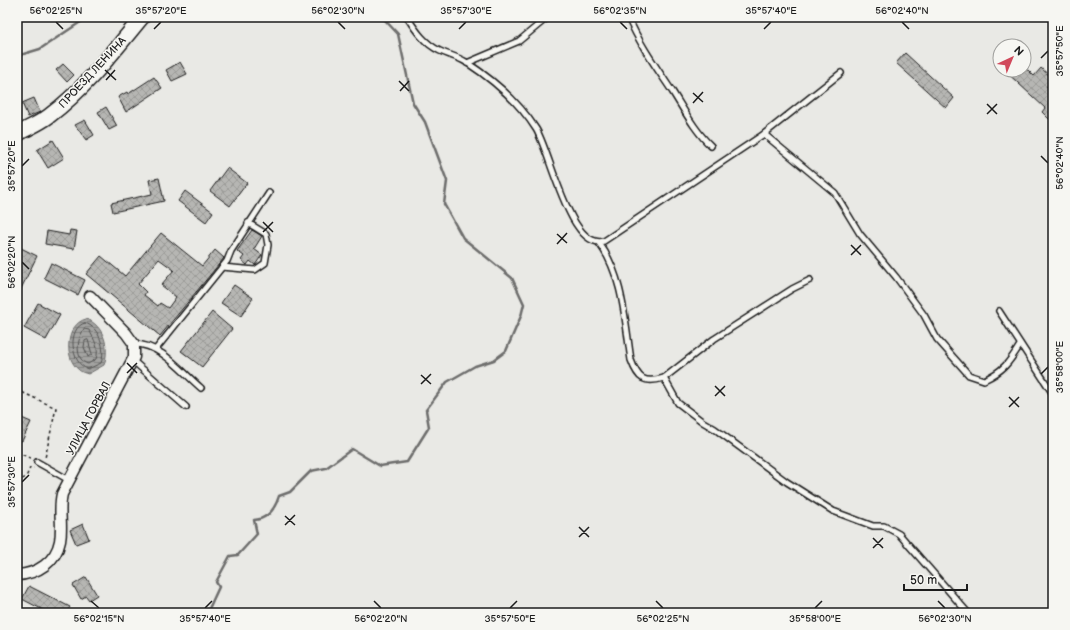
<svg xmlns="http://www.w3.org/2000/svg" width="1070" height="630" font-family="'Balsamiq Sans',sans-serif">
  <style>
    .water { fill: url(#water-rules); stroke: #6d6d6c }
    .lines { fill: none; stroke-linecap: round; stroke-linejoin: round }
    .shore { stroke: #525251; stroke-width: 1 }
    .stream { stroke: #6d6d6c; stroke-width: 2.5 }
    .building { fill: url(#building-cross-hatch); stroke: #1c1c1c; fill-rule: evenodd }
    .service-casing { stroke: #1c1c1c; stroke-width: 8 }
    .minor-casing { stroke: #1c1c1c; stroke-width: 13 }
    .secondary-casing { stroke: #1c1c1c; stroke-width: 17 }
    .path { stroke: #1c1c1c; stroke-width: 1.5; stroke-dasharray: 3 3; stroke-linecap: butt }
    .service { stroke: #f6f6f2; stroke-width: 5 }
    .minor { stroke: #f6f6f2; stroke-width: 10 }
    .secondary { stroke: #f6f6f2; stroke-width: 14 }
    .ticks { fill: none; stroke: #1c1c1c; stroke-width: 1.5 }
    .labels { text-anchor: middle; stroke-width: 3; stroke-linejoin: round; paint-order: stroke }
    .street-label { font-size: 11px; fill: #1c1c1c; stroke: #f6f6f2 }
    .neatline { fill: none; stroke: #1c1c1c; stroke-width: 1.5 }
    .ticks-label { font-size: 10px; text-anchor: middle; fill: #1c1c1c }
  </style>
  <defs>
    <pattern id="water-rules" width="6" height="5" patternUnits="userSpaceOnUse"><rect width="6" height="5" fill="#a3a3a1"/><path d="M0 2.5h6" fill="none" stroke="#848482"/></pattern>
    <pattern id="building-cross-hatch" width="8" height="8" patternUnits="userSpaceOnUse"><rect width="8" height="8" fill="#b6b6b3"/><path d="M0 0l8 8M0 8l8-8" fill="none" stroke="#9c9c99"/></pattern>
  </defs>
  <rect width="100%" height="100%" fill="#e9e9e5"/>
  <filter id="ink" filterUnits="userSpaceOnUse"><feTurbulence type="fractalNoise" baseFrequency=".025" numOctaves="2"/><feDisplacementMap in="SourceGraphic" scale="8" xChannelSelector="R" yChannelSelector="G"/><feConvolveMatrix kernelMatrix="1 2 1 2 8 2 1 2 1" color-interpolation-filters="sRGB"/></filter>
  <g filter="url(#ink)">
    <path class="water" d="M86,319C104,325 110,348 104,365L88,374C85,373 81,372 79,370C63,358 66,324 86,319Z"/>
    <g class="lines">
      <g class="shore">
        <path d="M85,323C100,327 106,350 101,363L88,369C70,364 67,327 85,323Z"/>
        <path d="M84,329L89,330C94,339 100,349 96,359L88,364C74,360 77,338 84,329Z"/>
        <polygon points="88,340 92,354 88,357 84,347 85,341"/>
      </g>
      <g class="stream">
        <polyline points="17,56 40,49 88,17"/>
        <path d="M207,613L219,587L216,582L230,556L238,555L257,534L254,520C268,519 275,509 279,496L290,492L311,471L326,468L352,449L380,466L407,462L429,427L426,410L447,382L475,366L494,360L506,351L521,316L524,304L512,278L463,238L444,204L447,181L425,122L413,103L398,34L382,17"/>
      </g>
    </g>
    <g class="building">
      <polygon points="905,53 954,98 946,108 896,63"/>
      <polygon points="180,62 187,74 172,81 166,70"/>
      <polygon points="63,64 74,75 67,82 56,70"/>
      <polygon points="1041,68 1053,79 1046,87 1053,93 1053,114 1049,119 1042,112 1045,108 1004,70 1028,70 1034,76"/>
      <polygon points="154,77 162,88 126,112 118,97 127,92 128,94"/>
      <polygon points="34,98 40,112 28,117 22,103"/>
      <polygon points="106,107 117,126 109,130 98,112"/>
      <polygon points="85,120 94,135 86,140 75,125"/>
      <polygon points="53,140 64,158 48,168 37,150"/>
      <polygon points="227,168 247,183 230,206 210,191"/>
      <polygon points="159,178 164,201 113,212 111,203 152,194 149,180"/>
      <polygon points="185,191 213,212 206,222 178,201"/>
      <polygon points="70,230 77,231 74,249 45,244 47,231 69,235"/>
      <polygon points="252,230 262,236 254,249 262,255 255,265 250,261 247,265 241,260 244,256 237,251"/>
      <path d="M161,233L202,266L215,250L224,258L160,336L86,274L101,256L125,276ZM159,259L174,270L161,285L176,297L168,308L160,303L158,306L144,295L146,292L138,284Z"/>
      <polygon points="21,248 37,256 17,297 17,256"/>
      <polygon points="51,263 85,280 78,295 44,278"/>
      <polygon points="234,285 253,298 241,316 221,303"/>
      <polygon points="38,303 60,315 46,340 24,328"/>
      <polygon points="212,312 232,329 202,367 181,351"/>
      <polygon points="17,416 31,422 22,441 17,439"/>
      <polygon points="83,524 89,539 76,544 70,530"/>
      <polygon points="86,577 97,595 89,600 86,596 81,599 73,585"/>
      <polygon points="29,586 70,607 66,613 49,613 22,599"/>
    </g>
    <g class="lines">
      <defs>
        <g id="service">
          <path d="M407,17C416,31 425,44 440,51C449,55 458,57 466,62C492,79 519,102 536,129C550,151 570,251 604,241L764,134L841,73"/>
          <path d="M628,17C639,43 656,67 672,91C684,110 695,131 711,146"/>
          <polyline points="467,63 519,41 548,17"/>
          <path d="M764,134L835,193L860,234L896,277L924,315L937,339L969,375L984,380C1003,371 1009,363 1020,345"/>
          <path d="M599,243C623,275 625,321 631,360C638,379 644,384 664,378L714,339L792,289L810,280"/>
          <polyline points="222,267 255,270 265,263 268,245 266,234 248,223"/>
          <polyline points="999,311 1053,394"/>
          <path d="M134,344C161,344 181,371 201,388"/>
          <polyline points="156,349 227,261 231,251 269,193"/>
          <polyline points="132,360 186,407"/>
          <polyline points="664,378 678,403 703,422 715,429 787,482 833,511 873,526 884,526 899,534 968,613"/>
          <polyline points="37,462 69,480"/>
        </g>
        <path id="minor" d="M17,575C37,574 56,562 60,541C63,525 58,510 62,494L134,357V344L126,333L90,296"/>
        <path id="secondary" d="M17,134C28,128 40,123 49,116C85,89 114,51 142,17"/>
      </defs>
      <use href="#service" class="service-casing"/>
      <use href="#minor" class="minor-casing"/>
      <use href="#secondary" class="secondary-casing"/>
      <g class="path">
        <polyline points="17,390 56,408 45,458"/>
        <polyline points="17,452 32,459"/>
        <polyline points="17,482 26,477 30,468 34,468"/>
      </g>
      <use href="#service" class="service"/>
      <use href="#minor" class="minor"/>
      <use href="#secondary" class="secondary"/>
    </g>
  </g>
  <path class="ticks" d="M56,22L63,29M338,22L345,29M620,22L627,29M902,22L909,29M154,29L161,22M459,29L466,22M764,29L771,22M1041,58L1048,51M105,70L116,80M106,80L115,70M399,81L409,91M400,91L409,81M693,93L703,102M693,103L703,92M987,104L997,114M987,114L997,104M1041,156L1048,163M22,166L29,159M263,222L273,232M263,232L273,222M557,234L567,243M557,244L567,233M851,245L861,255M851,255L861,245M22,262L29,269M127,363L137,373M127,373L137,363M1041,374L1048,367M421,375L431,384M421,384L431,374M715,386L725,396M715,396L725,386M1009,397L1019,407M1009,407L1019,397M22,482L29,475M285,516L295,525M285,525L295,515M579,527L589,537M579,537L589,527M873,538L883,548M873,548L883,538M91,601L99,608M374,601L381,608M656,601L663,608M938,601L945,608M205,608L212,601M510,608L517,601M815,608L822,601"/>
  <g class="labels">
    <g class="street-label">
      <text transform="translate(92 72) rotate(-47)" y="4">ПРОЕЗД ЛЕНИНА</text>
      <text transform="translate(88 418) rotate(-62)" y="4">УЛИЦА ГОРВАЛ</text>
    </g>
  </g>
  <rect width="1070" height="630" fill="none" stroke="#f6f6f2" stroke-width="44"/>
  <g transform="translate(1012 58) rotate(44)"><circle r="19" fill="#f6f6f2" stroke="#9f9f9c"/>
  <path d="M0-3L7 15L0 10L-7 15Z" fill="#d1495b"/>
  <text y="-6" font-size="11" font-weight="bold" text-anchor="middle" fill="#1c1c1c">N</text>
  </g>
  <path d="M904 584v6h63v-6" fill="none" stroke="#1c1c1c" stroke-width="2"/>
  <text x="910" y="584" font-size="12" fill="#1c1c1c" stroke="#f6f6f2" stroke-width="3" paint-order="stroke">50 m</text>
  <rect x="22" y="22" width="1026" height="586" class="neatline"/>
  <g class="ticks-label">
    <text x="56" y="14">56°02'25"N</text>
    <text x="161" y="14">35°57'20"E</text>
    <text x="338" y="14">56°02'30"N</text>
    <text x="466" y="14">35°57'30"E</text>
    <text x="620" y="14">56°02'35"N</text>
    <text x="771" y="14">35°57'40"E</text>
    <text x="902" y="14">56°02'40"N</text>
    <text transform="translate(1059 51) rotate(-90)" y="4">35°57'50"E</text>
    <text transform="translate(1059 163) rotate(-90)" y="4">56°02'40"N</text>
    <text transform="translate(11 166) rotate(-90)" y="4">35°57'20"E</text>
    <text transform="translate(11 262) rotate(-90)" y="4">56°02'20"N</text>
    <text transform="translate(1059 367) rotate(-90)" y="4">35°58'00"E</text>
    <text transform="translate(11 482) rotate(-90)" y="4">35°57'30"E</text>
    <text x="99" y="622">56°02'15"N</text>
    <text x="205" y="622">35°57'40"E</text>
    <text x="381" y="622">56°02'20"N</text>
    <text x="510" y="622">35°57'50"E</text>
    <text x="663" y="622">56°02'25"N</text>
    <text x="815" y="622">35°58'00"E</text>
    <text x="945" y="622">56°02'30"N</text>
  </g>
</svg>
